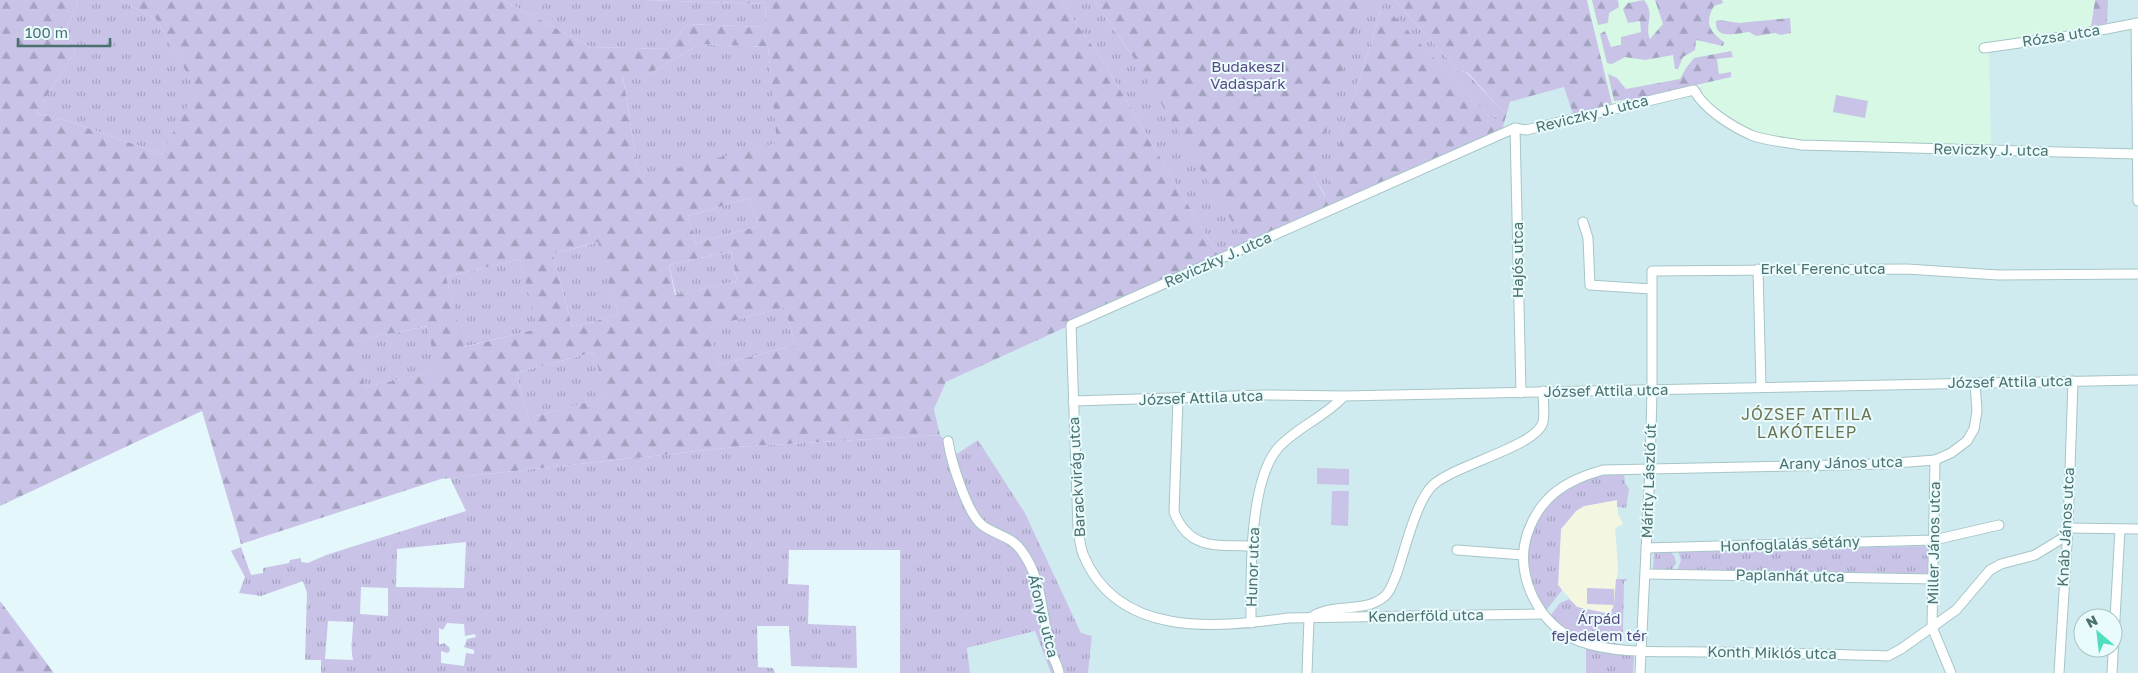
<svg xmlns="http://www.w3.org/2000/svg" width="2138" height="673" font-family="'Golos Text',sans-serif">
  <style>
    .residential { fill: #d0ebef; fill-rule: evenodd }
    .education { fill: #f3f7e1 }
    .medical { fill: #d7f8e5 }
    .grass { fill: url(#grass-tufts); fill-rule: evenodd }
    .forest { fill: url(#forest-firs); fill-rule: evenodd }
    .pitch { fill: #c8c3e7 }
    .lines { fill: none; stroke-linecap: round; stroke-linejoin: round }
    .minor-casing { stroke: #a6c5c6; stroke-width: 11 }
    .minor { stroke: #fff; stroke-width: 9 }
    .labels { text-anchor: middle; stroke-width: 4; stroke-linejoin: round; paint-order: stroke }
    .street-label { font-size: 15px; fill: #4b716e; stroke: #eafbfe }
    .park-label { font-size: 15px; fill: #584a82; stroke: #eafbfe }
    .neighbourhood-label { font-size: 16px; letter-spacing: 1px; fill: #6c7452; stroke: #eafbfe }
  </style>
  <defs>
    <pattern id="grass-tufts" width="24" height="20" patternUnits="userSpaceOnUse" patternTransform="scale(1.25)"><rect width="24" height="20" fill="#c8c3e7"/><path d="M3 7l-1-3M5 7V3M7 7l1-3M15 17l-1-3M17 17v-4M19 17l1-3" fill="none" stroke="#a4a3bf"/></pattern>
    <pattern id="forest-firs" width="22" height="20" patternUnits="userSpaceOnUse" patternTransform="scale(1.25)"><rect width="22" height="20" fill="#c8c3e7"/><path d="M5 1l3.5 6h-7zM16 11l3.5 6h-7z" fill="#a4a3bf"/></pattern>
  </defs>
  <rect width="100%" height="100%" fill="#e4f7fb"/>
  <g class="residential">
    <path d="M1060,0H1094L1132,55L1510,102L1564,87L1574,116L1709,85L1925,51L2087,30L2091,0H2138V673H1088L1092,636L1081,633L1025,513L978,440L957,455L940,435L934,409L946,382L1219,257L1103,61ZM2083,618H2113V648H2083Z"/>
    <polygon points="1035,631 1051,673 970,673 967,648"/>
  </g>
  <polygon class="education" points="1617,500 1618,514 1623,524 1615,528 1618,568 1614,605 1610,614 1577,607 1558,585 1561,529 1576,511 1584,506"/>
  <polygon class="medical" points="1588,0 2106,0 2103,28 1989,43 1991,147 1799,140 1754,132 1735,122 1703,97 1702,85 1694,88 1689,84 1686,86 1689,88 1613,108"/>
  <g class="grass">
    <polygon points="76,0 120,0 156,19 197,90 162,154 68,121 36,113 75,52 67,26 78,2"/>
    <polygon points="503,0 645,0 766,4 765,27 687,24 667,49 591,47"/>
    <polygon points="1060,0 1094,0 1131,54 1133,0 1394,0 1458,70 1467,73 1505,114 1501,123 1489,116 1388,11 1381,11 1345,125 1326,197 1313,174 1319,150 1246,245 1219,257 1103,61"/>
    <polygon points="700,44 768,47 778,143 639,179 623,76 645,76"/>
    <polygon points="749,198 759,226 696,243 688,216"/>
    <polygon points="599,242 618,315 572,327 553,254"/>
    <polygon points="731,251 737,281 676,295 669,265"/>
    <polygon points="520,259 538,329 463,347 446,277"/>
    <polygon points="785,307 795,345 719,365 708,327"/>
    <polygon points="428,326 438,371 365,387 355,341"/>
    <polygon points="594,352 607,397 528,418 516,373"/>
    <path d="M940,435L957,454L978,440L1025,513L1081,633L1092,636L1088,673H1051L1035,631L967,648L970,673H900V550H789L788,584L809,585L808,624L856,626L857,668L791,666L789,626H757L758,667L773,668L775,673H321V660H305L307,593L303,581L261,596L239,593L245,577L231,551L241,547L251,575L263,573V568L289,563L290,560L301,558V562L308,563L326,555L466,511L450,478L735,447ZM466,542L464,588L396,587L397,549ZM361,587L388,588V616L360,614ZM328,621L353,622C353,637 350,646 353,660L325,659ZM447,623L464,624L465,636L475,634L476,637L467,639L464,647L474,650V654L466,653L464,666L441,663V651L447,653L450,651L449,647L444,643L439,645V628L443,630Z"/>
    <path d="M1624,473L1625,483L1629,489L1626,508L1617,507V500L1584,506L1576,511L1561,529L1558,585L1562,590L1545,612C1502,542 1545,477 1624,473Z"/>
    <polygon points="1930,546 1928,576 1677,571 1681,560 1678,551"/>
    <path d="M1657,551C1667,551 1675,550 1676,563L1672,570L1657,571L1653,569L1654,553Z"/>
    <path d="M1616,579H1627L1624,582L1623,632L1617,637L1615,646C1585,641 1573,636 1550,616L1560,603L1569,599L1577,607L1610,614L1614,605Z"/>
    <polygon points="1586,645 1632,654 1634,657 1633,673 1586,673"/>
  </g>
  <g class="forest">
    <path d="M0,0H76L78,2L67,26L75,52L36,113L68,121L162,154L196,89L156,19L120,0H503L591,47L667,49L687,24L765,27L766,4L645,0H1060L1103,61L1219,257L946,382L934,409L940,435L735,447L441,479L241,544L202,411L0,506ZM700,44L768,47L777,143L639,178L623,77L645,76ZM749,198L759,226L696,243L688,216ZM598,242L618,315L572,327L553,254ZM731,251L737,281L675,295L669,265ZM520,259L537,329L464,347L446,277ZM785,307L795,345L719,365L709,327ZM427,326L437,371L365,387L356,341ZM594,352L606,397L528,418L516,373Z"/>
    <polygon points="1094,0 1363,0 1313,174 1325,197 1345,125 1381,11 1388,10 1489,116 1501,123 1505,114 1468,73 1458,70 1394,0 1587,0 1613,108 1574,117 1564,87 1510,102 1502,130 1246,245 1132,55"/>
    <polygon points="1592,0 1618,0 1619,7 1609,13 1608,23 1598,25"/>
    <path d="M1644,0C1656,15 1644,24 1650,39L1663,24L1655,0H1722L1723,3L1714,6C1704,23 1710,32 1724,42L1723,46L1696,40L1695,50L1683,57L1678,69H1675L1673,55L1645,60L1625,57L1612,64L1607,63L1600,34L1605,31L1611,47L1621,45V37L1641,32L1640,21L1628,23L1623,9L1628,3Z"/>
    <polygon points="2095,0 2108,0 2107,23 2091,27"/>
    <path d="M1790,18L1791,33L1781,35L1775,33L1756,36L1749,32C1738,33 1714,41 1716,21L1719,20L1739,23Z"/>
    <polygon points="1731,51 1733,57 1717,59 1719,74 1731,72 1731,77 1635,99 1614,101 1608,74 1617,78 1626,89 1680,79 1686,68 1694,58"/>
    <polygon points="0,601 54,673 0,673"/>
  </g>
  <g class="pitch">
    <polygon points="1836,95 1868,101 1865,118 1833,112"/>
    <polygon points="1317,468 1349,469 1349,485 1317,484"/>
    <polygon points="1332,491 1349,491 1348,526 1331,525"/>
    <polygon points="1587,588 1614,589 1614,605 1587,604"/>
  </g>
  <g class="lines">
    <defs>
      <g id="minor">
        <polyline points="2136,23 2138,201"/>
        <polyline points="1984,48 2075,35 2138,23"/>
        <polyline points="1515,128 1521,393"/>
        <polyline points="1583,222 1588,238 1590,285 1651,289"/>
        <polyline points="1758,269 1761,387"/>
        <path d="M1975,383L1977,411L1974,429L1967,441L1951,453L1935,460L1883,464L1603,470C1566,480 1539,497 1527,535C1514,575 1539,626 1579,641C1617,655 1666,651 1706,652C1767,653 1827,654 1888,656L1901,649L1956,610L1990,570L2001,564L2035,555L2066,536"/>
        <path d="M1178,399L1174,512C1189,550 1216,545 1251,546"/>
        <polyline points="1073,401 1265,395 1344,396 2138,380"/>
        <path d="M948,441C951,461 967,513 982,525C995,535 1011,536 1021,550C1043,579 1041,614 1050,648C1052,657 1058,665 1059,673"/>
        <polyline points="1935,460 1932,627 1951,673"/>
        <polyline points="2068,528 2138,529"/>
        <polyline points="1646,548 1934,540 1999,525"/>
        <polyline points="1457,550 1523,555"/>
        <polyline points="1646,574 1934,579"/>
        <path d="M1543,614L1288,618C1215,628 1117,638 1083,554C1080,546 1079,536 1078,528L1071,325L1515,128L1526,130L1694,90C1704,109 1731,126 1751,135C1766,141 1785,142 1801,145L2137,154"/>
        <path d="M1309,619C1330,601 1364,615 1385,596C1391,591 1394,580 1397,573C1405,550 1416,501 1433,485C1456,464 1536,447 1543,422C1545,413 1543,401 1543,391"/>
        <path d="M1251,623C1251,579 1248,483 1278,448C1297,427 1325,417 1344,396"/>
        <polyline points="1307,673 1309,619"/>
        <polyline points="1640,673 1650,469 1652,391 1652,271 1907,269 1998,275 2138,274"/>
        <polyline points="2059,673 2068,528 2073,381"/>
        <polyline points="2112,673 2120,529"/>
      </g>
    </defs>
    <use href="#minor" class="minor-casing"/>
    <use href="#minor" class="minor"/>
  </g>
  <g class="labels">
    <g class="street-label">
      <text transform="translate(2061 36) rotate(-9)" y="5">Rózsa utca</text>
      <text transform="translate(1592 114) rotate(-14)" y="5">Reviczky J. utca</text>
      <text transform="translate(1991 150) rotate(1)" y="5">Reviczky J. utca</text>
      <text transform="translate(1218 260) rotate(-24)" y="5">Reviczky J. utca</text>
      <text transform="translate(1518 260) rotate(-90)" y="5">Hajós utca</text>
      <text x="1823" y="274">Erkel Ferenc utca</text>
      <text transform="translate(2010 382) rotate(-1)" y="5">József Attila utca</text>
      <text transform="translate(1606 391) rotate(-1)" y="5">József Attila utca</text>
      <text transform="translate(1201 398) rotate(-2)" y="5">József Attila utca</text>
      <text transform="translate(1841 463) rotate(-1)" y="5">Arany János utca</text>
      <text transform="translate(1077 477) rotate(-93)" y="5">Barackvirág utca</text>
      <text transform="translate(1649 481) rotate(-88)" y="5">Márity László út</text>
      <text transform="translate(2066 527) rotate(-87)" y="5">Knáb János utca</text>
      <text transform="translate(1934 543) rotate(-89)" y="5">Miller János utca</text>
      <text transform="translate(1790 544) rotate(-2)" y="5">Honfoglalás sétány</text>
      <text transform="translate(1253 567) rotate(-88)" y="5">Hunor utca</text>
      <text transform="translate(1790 576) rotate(1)" y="5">Paplanhát utca</text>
      <text transform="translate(1043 616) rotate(76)" y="5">Áfonya utca</text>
      <text transform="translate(1426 616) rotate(-1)" y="5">Kenderföld utca</text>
      <text transform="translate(1772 653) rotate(1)" y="5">Konth Miklós utca</text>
    </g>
    <g class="park-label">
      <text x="1248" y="72">Budakeszi<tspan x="1248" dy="17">Vadaspark</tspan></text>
      <text x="1599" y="624">Árpád<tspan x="1599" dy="17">fejedelem tér</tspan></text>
    </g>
    <g class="neighbourhood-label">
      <text x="1807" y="420">JÓZSEF ATTILA<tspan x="1807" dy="18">LAKÓTELEP</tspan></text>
    </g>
  </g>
  <g transform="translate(2098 633) rotate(332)"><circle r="24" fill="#eafbfe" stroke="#aac4c4"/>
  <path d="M0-4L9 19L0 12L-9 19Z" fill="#50debe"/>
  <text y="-8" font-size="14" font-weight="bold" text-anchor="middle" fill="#4b716e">N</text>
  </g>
  <path d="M18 38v8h92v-8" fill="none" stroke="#4b716e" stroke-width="2.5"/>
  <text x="25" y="38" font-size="15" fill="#4b716e" stroke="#eafbfe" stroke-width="4" paint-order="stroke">100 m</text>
</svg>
